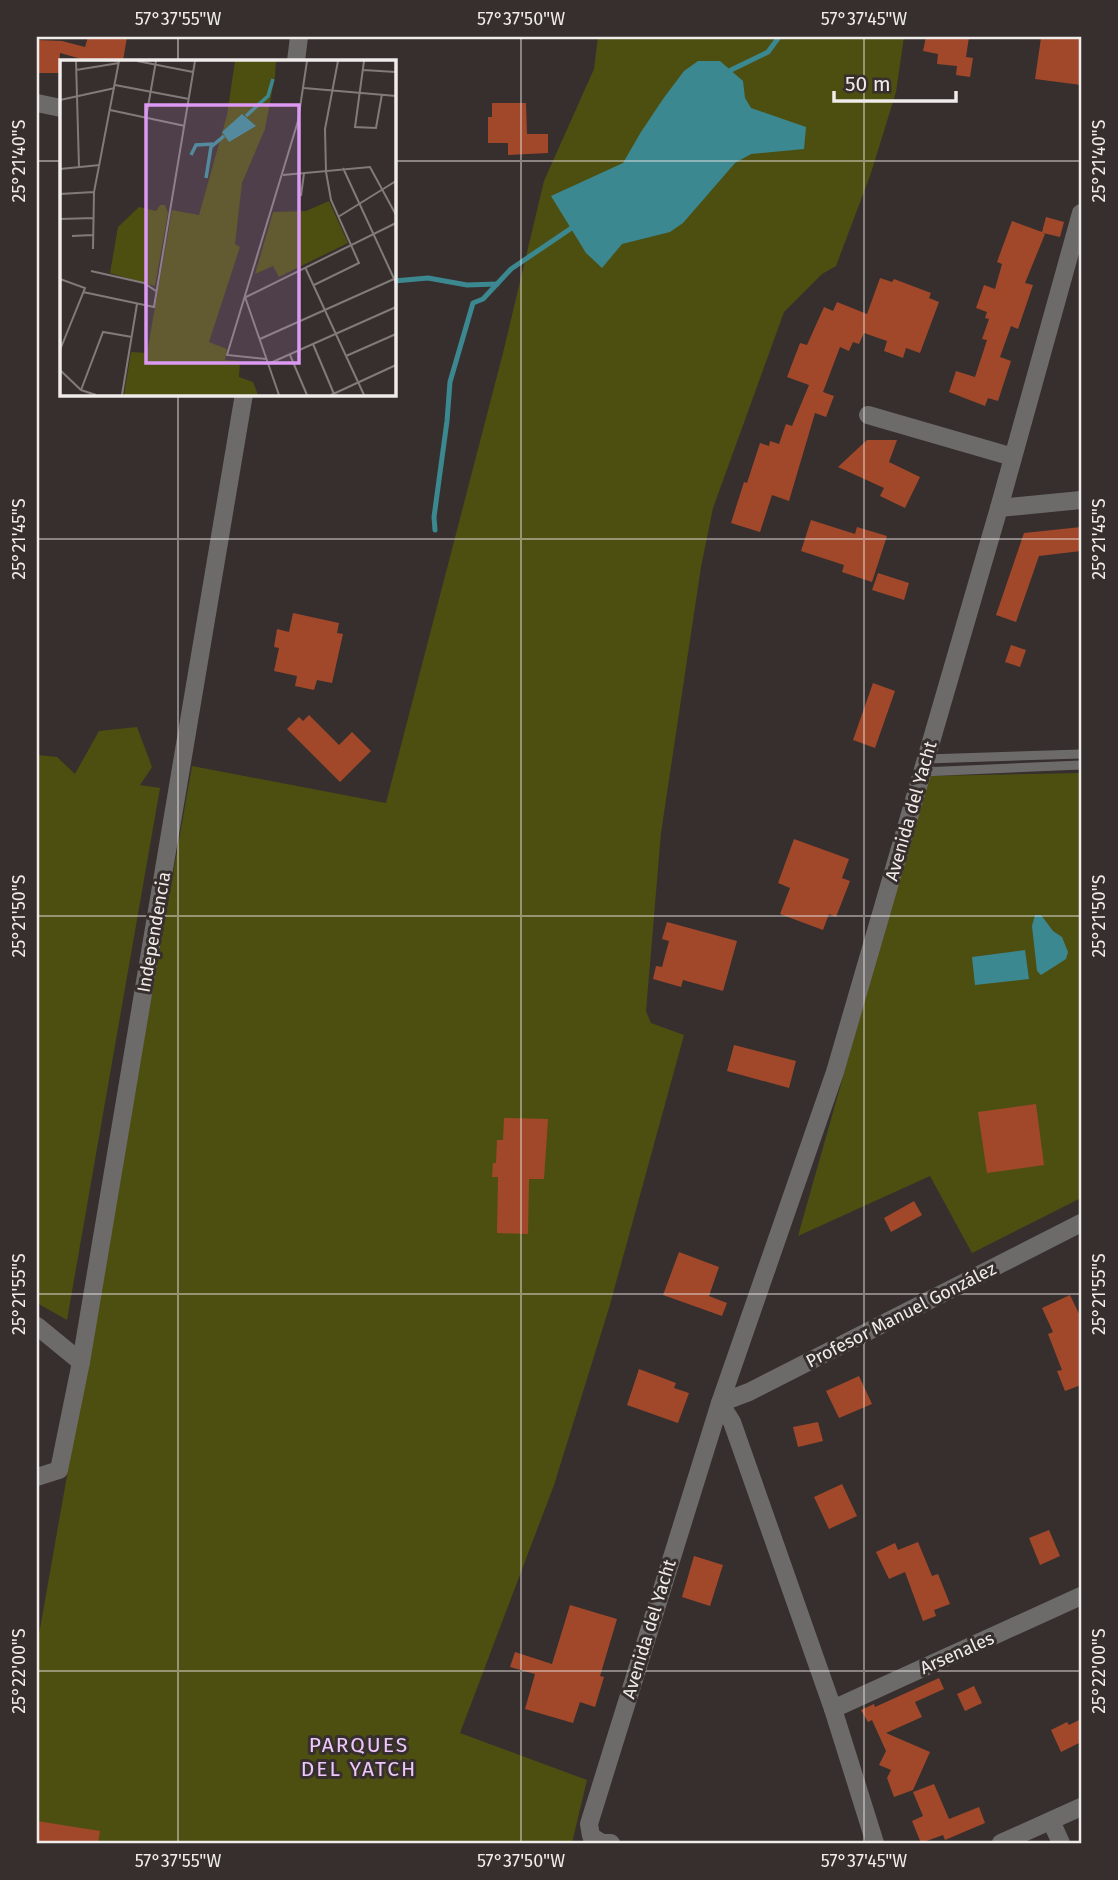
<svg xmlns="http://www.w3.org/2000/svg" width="1118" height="1880" font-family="'Fira Sans',sans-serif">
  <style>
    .green { fill: #4d4f10 }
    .water { fill: #3c8890 }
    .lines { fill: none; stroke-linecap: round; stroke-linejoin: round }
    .stream { stroke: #3c8890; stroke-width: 5 }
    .building { fill: #a1482b }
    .service { stroke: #6d6b69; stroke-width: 9 }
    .minor { stroke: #6d6b69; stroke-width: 18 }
    .tertiary { stroke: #6d6b69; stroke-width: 18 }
    .ticks { fill: none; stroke: #f0ecea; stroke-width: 2; stroke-opacity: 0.45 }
    .labels { text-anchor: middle; stroke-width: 6; stroke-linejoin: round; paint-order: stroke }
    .street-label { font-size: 18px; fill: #f0ecea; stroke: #362f2d }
    .quarter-label { font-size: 21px; letter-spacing: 2px; fill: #edc7fa; stroke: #362f2d }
    .inset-river { fill: none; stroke: #3c8890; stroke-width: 3.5 }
    .inset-road { fill: none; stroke: #807b79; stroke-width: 2 }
    .view { fill: #dd99f3; fill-opacity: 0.15; stroke: #dd99f3; stroke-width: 3.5 }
    .inset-edge { fill: none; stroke: #f0ecea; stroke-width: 3.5 }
    .neatline { fill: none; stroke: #f0ecea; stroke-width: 2.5 }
    .ticks-label { font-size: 18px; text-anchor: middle; fill: #f0ecea }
  </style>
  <rect width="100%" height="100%" fill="#362f2d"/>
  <g class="green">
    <polygon points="598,37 904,37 896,92 871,173 836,266 822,274 784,312 713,508 701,567 661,833 646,1011 651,1023 684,1035 609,1308 554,1485 460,1733 587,1780 572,1843 37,1843 37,1646 192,766 386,803 503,353 544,181 594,69"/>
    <polygon points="137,727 152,767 140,785 160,788 67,1320 37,1303 37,755 57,757 75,774 99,731"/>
    <polygon points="1081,773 1081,1198 972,1253 930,1176 798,1236 928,776"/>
  </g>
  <g class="water">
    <polygon points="698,61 720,61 743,81 745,98 751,108 806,127 804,149 751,154 735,163 683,223 670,232 622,244 602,268 586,253 551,196 623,163 641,132 663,99 684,71"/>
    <polygon points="1035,915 1041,915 1053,931 1062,937 1068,952 1066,959 1041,975 1037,971 1032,926"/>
    <polygon points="1025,950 1029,979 975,985 972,957"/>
  </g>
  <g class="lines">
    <g class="stream">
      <polyline points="727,76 731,70 768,52 779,37"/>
      <polyline points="394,281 428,278 467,285 497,284"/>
      <polyline points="435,530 434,517 447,421 450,382 473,303 483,299 511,269 576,225"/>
    </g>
  </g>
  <g class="building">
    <polygon points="88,37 127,37 123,61 89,61 60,53 59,73 37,73 39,48 37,47 37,40 62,41 85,47"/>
    <polygon points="926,37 969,37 966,57 973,58 970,77 956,75 957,66 937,64 938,54 923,51"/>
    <polygon points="1051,37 1081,37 1081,85 1035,79 1041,38 1050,39"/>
    <polygon points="492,103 526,103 527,134 548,134 548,153 508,155 508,143 488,143 488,117 492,117"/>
    <polygon points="1046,217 1064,222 1060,237 1043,233 1045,234 1025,283 1033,285 1018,329 1011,326 1000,357 1011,361 998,401 988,398 985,406 949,392 956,371 975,377 987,340 982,339 989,319 985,318 987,312 976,308 984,285 995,289 1002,264 997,262 1012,221 1042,232"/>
    <polygon points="880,278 892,282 894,279 931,293 929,298 939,302 920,353 906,348 903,358 884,351 887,341 864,333 859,344 853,342 849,351 840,347 823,392 834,396 826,417 815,413 789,501 772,495 760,532 731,523 744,482 747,483 760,443 769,446 770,441 779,444 786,424 792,426 809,385 787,377 800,343 807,345 824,307 833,311 837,302 867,314"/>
    <polygon points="867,440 897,440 889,462 920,477 905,508 880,496 884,488 838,467"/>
    <polygon points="811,520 855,534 857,527 887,536 872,582 842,572 844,565 801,551"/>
    <polygon points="1081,527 1081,551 1039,556 1016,622 996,615 1024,533"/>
    <polygon points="878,573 909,583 904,600 872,590"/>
    <polygon points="293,613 339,623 337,633 343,634 332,683 317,680 314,690 295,686 297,676 274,671 279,648 274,647 277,629 289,632"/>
    <polygon points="1011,645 1026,650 1020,667 1005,662"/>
    <polygon points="873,683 895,691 875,748 853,740"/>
    <polygon points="309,715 339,745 352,732 371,751 340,782 287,729 299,717 303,721"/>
    <polygon points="794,839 849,859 842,878 850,881 836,917 829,914 823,930 780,914 790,888 778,883"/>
    <polygon points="667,922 737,941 723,991 683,980 681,987 653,979 656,966 662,967 669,941 662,939"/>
    <polygon points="734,1045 796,1061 789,1088 727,1071"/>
    <polygon points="1036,1104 1044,1165 987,1173 978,1112"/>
    <polygon points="504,1118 548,1119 544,1179 529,1179 528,1234 497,1233 498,1177 492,1177 493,1163 496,1163 497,1140 503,1140"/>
    <polygon points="914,1201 922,1215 891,1232 884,1218"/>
    <polygon points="679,1252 719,1267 709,1296 727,1303 722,1316 663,1295"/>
    <polygon points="1070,1295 1081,1318 1081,1385 1065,1391 1057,1371 1062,1370 1048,1334 1053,1332 1042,1308"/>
    <polygon points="639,1369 676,1383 674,1388 689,1393 678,1423 627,1405"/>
    <polygon points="859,1376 872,1404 839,1418 826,1391"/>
    <polygon points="818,1422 823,1441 798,1447 793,1427"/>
    <polygon points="842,1484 857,1516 829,1529 814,1497"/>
    <polygon points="1049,1530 1060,1556 1040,1565 1029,1538"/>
    <polygon points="918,1542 932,1576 938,1574 950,1604 934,1610 936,1616 923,1621 905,1572 889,1579 876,1552 895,1543 898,1550"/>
    <polygon points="694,1556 723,1565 710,1606 682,1597"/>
    <polygon points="570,1605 617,1619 600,1676 604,1677 595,1707 580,1702 573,1723 525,1709 535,1674 510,1667 515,1652 552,1664"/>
    <polygon points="939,1678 944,1689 915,1702 922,1717 886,1733 930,1752 913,1790 894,1797 887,1778 891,1770 879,1765 886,1751 872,1720 868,1722 861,1710 874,1704 875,1707"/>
    <polygon points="974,1686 982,1703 965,1711 957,1694"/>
    <polygon points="1081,1719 1081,1742 1061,1752 1051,1730 1067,1722 1069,1725"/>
    <polygon points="934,1784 949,1819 979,1807 985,1823 945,1840 943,1835 921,1843 912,1821 923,1816 913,1792"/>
    <polygon points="37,1821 100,1831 98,1843 37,1843"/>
  </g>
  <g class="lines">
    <g class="service">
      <polyline points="926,759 1081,754"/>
      <polyline points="922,772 1081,765"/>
    </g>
    <g class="minor">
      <polyline points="37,103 61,108"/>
      <polyline points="868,415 1013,457"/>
      <polyline points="999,508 1081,500"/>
      <polyline points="37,1326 81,1362"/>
      <polyline points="833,1709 1081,1596"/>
      <polyline points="1051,1821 1061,1843"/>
      <polyline points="611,1843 602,1843 591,1836 589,1824 720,1403 749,1392 1081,1223"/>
      <polyline points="1001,1843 1081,1807"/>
    </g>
    <g class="tertiary">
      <polyline points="296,61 299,37"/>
      <polyline points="37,1477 59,1470 81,1362 244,394"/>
      <polyline points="875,1843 833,1709 732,1422 720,1403 835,1072 999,508 1081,213"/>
    </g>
  </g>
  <path class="ticks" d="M178,37V61M521,37V1843M864,37V1843M37,161H61M394,161H1081M178,394V1843M37,539H1081M37,916H1081M37,1294H1081M37,1671H1081"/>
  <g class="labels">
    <g class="street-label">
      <text transform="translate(911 811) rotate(-74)" y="6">Avenida del Yacht</text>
      <text transform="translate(154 932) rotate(-80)" y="6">Independencia</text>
      <text transform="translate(901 1315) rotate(-27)" y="6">Profesor Manuel González</text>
      <text transform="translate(649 1629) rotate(-73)" y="6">Avenida del Yacht</text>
      <text transform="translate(957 1653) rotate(-24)" y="6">Arsenales</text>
    </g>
    <g class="quarter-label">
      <text x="359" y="1752">PARQUES<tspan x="359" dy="24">DEL YATCH</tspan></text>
    </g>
  </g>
  <g transform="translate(60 60)">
    <rect width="336" height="336" fill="#362f2d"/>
    <path d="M175,1H216L215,16L205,69L182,123L175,184L180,187L149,282L167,289L165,300L180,301L179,317L193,322L198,335H64L71,292L87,293L112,150L139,155L167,55ZM269,141L288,183L219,217L213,206L195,214L213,152L246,151ZM100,145H105L108,153L95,226L50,213L58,167L79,147L96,151Z" fill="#4d4f10"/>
    <path d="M182,54L196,66L169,82L162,72Z" fill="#3c8890"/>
    <path class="inset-river" d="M186,56L208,36L213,19M131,95L136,85L153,84M146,118L151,87L164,76"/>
    <path class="inset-road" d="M16,1L19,107M77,1L133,12M304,1L295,67L316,68L322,34M16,10L59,3M303,10L336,12M55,25L129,39M244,28L336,36M0,40L55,28M50,50L125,66M86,58L96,1M283,108L336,223M0,109L40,105M223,115L310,107L336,155M0,134L34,132M241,136L244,113M278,157L336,121M0,159L34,158M12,176L33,175M33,189L34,132L59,1M245,207L304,335M31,211L84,223L96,231M0,219L25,228L0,290M254,225L299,203L271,140L266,112L265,69L278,1M23,232L94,247L135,1M185,237L219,335M186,237L336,163M200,279L334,219M253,284L274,334M230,295L247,335M286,296L336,274M206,299L167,295L238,61L247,1M208,304L336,247M0,310L21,330L36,335M21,330L43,272L72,277M62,335L77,244M271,335L336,305"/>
    <path class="view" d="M86,45H239V303H86Z"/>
    <rect width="336" height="336" class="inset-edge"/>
  </g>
  <rect width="1118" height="1880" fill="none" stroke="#362f2d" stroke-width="77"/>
  <path d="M834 91v10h122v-10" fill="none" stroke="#f0ecea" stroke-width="3.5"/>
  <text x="845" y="91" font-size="21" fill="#f0ecea" stroke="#362f2d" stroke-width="5" paint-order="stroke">50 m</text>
  <rect x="38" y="38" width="1042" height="1804" class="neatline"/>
  <g class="ticks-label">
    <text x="178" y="25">57°37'55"W</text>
    <text x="521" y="25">57°37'50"W</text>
    <text x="864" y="25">57°37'45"W</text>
    <text transform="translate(19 161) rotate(-90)" y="6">25°21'40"S</text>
    <text transform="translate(1099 161) rotate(-90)" y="6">25°21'40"S</text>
    <text transform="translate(19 539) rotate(-90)" y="6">25°21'45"S</text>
    <text transform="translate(1099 539) rotate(-90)" y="6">25°21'45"S</text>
    <text transform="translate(19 916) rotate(-90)" y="6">25°21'50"S</text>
    <text transform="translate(1099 916) rotate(-90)" y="6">25°21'50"S</text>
    <text transform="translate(19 1294) rotate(-90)" y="6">25°21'55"S</text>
    <text transform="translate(1099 1294) rotate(-90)" y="6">25°21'55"S</text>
    <text transform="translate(19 1671) rotate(-90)" y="6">25°22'00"S</text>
    <text transform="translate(1099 1671) rotate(-90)" y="6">25°22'00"S</text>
    <text x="178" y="1867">57°37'55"W</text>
    <text x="521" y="1867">57°37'50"W</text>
    <text x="864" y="1867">57°37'45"W</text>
  </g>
</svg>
